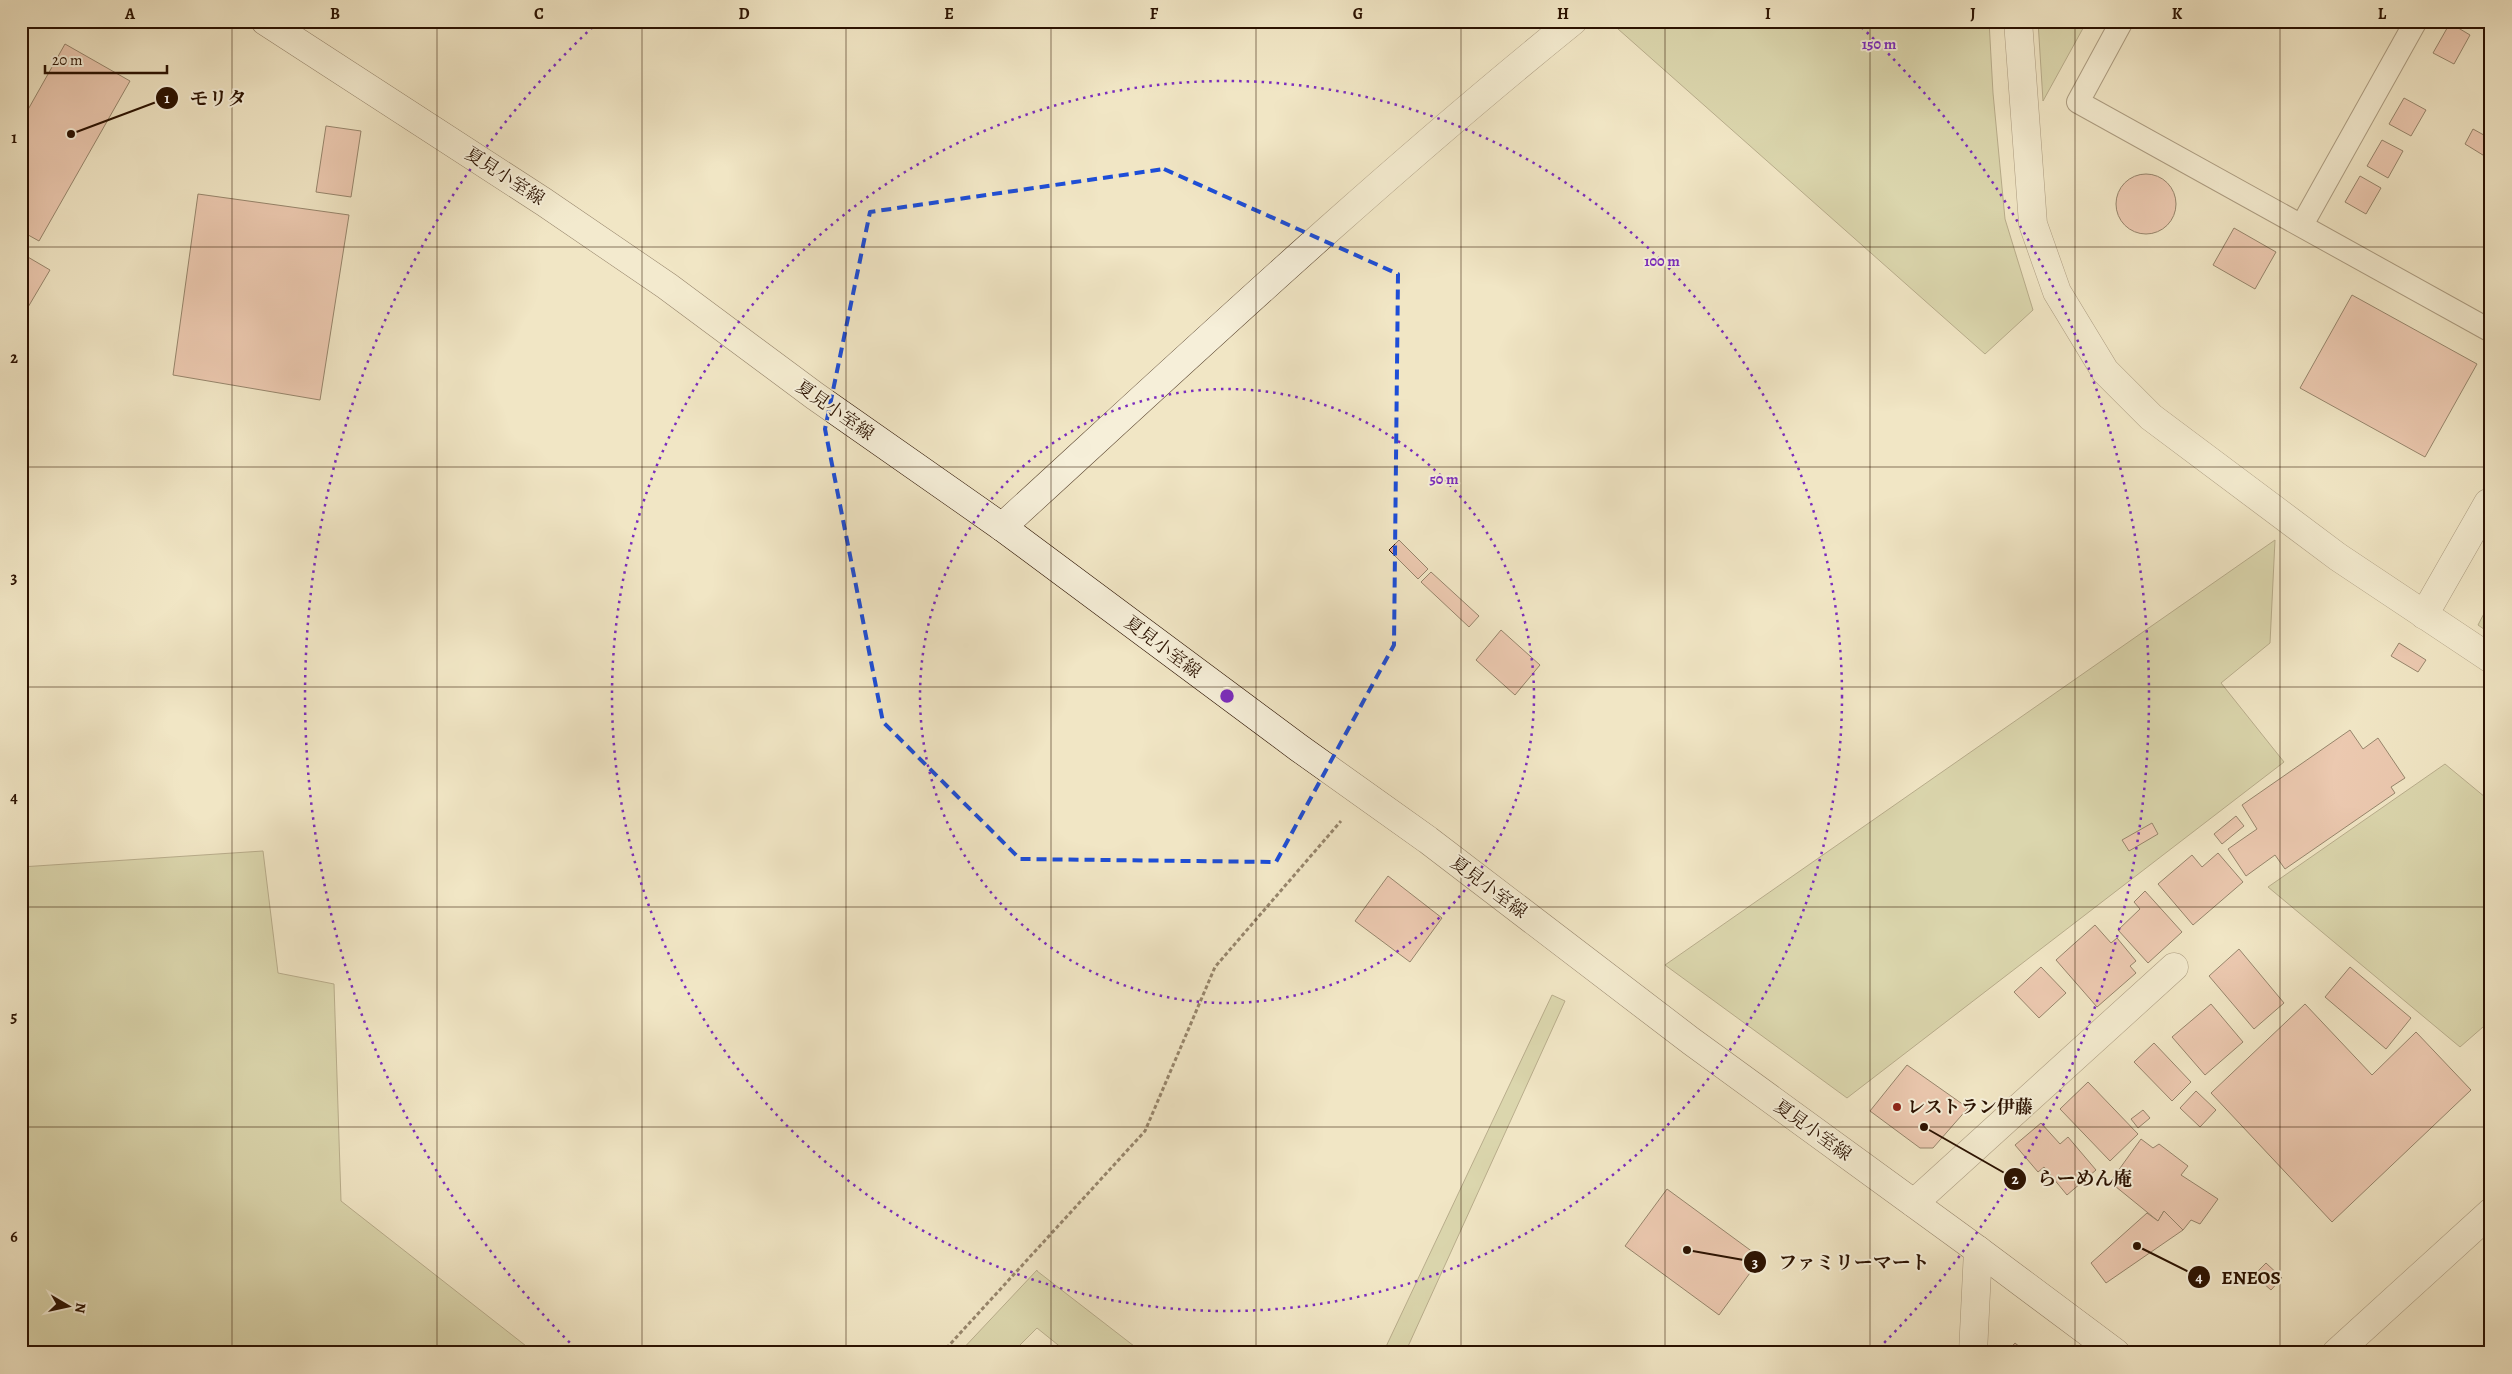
<svg xmlns="http://www.w3.org/2000/svg" width="2512" height="1374" font-family="Alegreya,'Noto Serif JP',serif">
  <style>
    .green { fill: #c2c390; stroke: #766a48 }
    .building { fill: #e6a697; stroke: #2b1201 }
    .lines { fill: none; stroke-linecap: round; stroke-linejoin: round }
    .service-casing { stroke: #5c4732; stroke-width: 24 }
    .minor-casing { stroke: #5c4732; stroke-width: 29 }
    .secondary-casing { stroke: #2b1201; stroke-width: 29 }
    .path { stroke: #2b1201; stroke-width: 3; stroke-dasharray: 4 2.5; stroke-linecap: butt }
    .service { stroke: #f6efd9; stroke-width: 22 }
    .minor { stroke: #f6efd9; stroke-width: 28 }
    .secondary { stroke: #f6efd9; stroke-width: 28 }
    .marked { fill: none; stroke: #1d4ed8; stroke-width: 4; stroke-dasharray: 10 6; stroke-linejoin: round }
    .grid { fill: none; stroke: #2b1201; stroke-width: 1; stroke-opacity: 0.55 }
    .ring { fill: none; stroke: #7b2cbf; stroke-width: 2.5; stroke-dasharray: 2.5 5 }
    .poi-dot { fill: #8f2418; stroke: #f6efd9; stroke-width: 2 }
    .labels { text-anchor: middle; stroke-width: 4; stroke-linejoin: round; paint-order: stroke }
    .street-label { font-size: 18px; fill: #2b1201; stroke: #f6efd9 }
    .poi-label { font-size: 18px; font-weight: bold; fill: #2b1201; stroke: #f6efd9; text-anchor: start }
    .centre { fill: #7b2cbf; stroke: #f6efd9; stroke-width: 2.5 }
    .ring-label { font-size: 15px; text-anchor: middle; font-weight: bold; fill: #7b2cbf; stroke: #f6efd9; stroke-width: 4; stroke-linejoin: round; paint-order: stroke }
    .leader { fill: none; stroke: #2b1201; stroke-width: 2 }
    .callout-dot { fill: #2b1201; stroke: #f6efd9; stroke-width: 2 }
    .mark-label { font-size: 15px; text-anchor: middle; font-weight: bold; fill: #fff }
    .callout-label { font-size: 19px; text-anchor: middle; font-weight: bold; fill: #2b1201; stroke: #f6efd9; stroke-width: 4; stroke-linejoin: round; paint-order: stroke }
    .neatline { fill: none; stroke: #2b1201; stroke-width: 2 }
    .grid-label { font-size: 16px; text-anchor: middle; font-weight: bold; fill: #2b1201 }
  </style>
  <rect width="100%" height="100%" fill="#f1e6c5"/>
  <filter id="stains"><feTurbulence type="fractalNoise" baseFrequency=".004" numOctaves="4"/><feColorMatrix values="0 0 0 0 .2 0 0 0 0 .09 0 0 0 0 .02 0 0 0 .5 -.17"/></filter>
  <radialGradient id="worn" r=".72"><stop offset=".6" stop-color="#630" stop-opacity="0"/><stop offset="1" stop-color="#630" stop-opacity=".3"/></radialGradient>
  <g class="green">
    <polygon points="1609,21 1989,21 1993,93 2005,219 2033,310 1985,354"/>
    <polygon points="2038,21 2087,21 2043,101"/>
    <polygon points="2275,540 2270,643 2221,683 2284,762 1847,1098 1665,965"/>
    <polygon points="2491,600 2491,634 2478,625"/>
    <polygon points="2445,764 2491,802 2491,1020 2460,1047 2268,887"/>
    <polygon points="263,851 278,973 334,984 341,1201 535,1353 21,1353 21,867"/>
    <polygon points="1552,995 1565,1001 1405,1353 1383,1353"/>
    <polygon points="1037,1270 1037,1271 1143,1353 1068,1353 1037,1328 1012,1353 959,1353"/>
  </g>
  <g class="building">
    <polygon points="2450,23 2470,35 2454,64 2433,53"/>
    <polygon points="65,44 130,81 39,241 21,231 21,122"/>
    <polygon points="2404,98 2426,110 2411,136 2389,124"/>
    <polygon points="326,126 361,131 351,197 316,192"/>
    <polygon points="2473,129 2491,139 2491,160 2465,144"/>
    <polygon points="2382,140 2403,151 2388,178 2367,166"/>
    <circle cx="2146" cy="204" r="30"/>
    <polygon points="2360,176 2381,188 2366,214 2345,202"/>
    <polygon points="198,194 349,215 320,400 173,375"/>
    <polygon points="2234,228 2276,252 2255,289 2213,265"/>
    <polygon points="21,253 50,270 21,319"/>
    <polygon points="2352,295 2477,364 2425,457 2300,388"/>
    <polygon points="1399,540 1428,569 1418,579 1389,550"/>
    <polygon points="1431,572 1479,616 1469,627 1421,582"/>
    <polygon points="1501,630 1540,665 1515,695 1476,660"/>
    <polygon points="2399,643 2426,660 2418,672 2391,656"/>
    <polygon points="2350,730 2363,749 2378,738 2405,778 2391,787 2395,793 2285,869 2275,855 2246,876 2228,849 2257,829 2242,805"/>
    <polygon points="2236,816 2244,826 2222,844 2214,834"/>
    <polygon points="2152,823 2158,834 2129,851 2122,840"/>
    <polygon points="2218,853 2243,882 2193,925 2158,884 2192,855 2202,867"/>
    <polygon points="1388,876 1442,918 1410,962 1355,921"/>
    <polygon points="2145,891 2182,932 2148,963 2118,930 2140,909 2134,902"/>
    <polygon points="2095,925 2111,943 2117,938 2136,961 2130,966 2136,973 2097,1007 2056,960"/>
    <polygon points="2239,949 2284,1003 2254,1029 2209,976"/>
    <polygon points="2041,967 2066,993 2039,1018 2014,992"/>
    <polygon points="2350,967 2411,1018 2386,1049 2325,997"/>
    <polygon points="2211,1004 2243,1042 2205,1075 2172,1037"/>
    <polygon points="2305,1004 2372,1075 2416,1032 2471,1090 2332,1222 2211,1093"/>
    <polygon points="2154,1043 2191,1082 2172,1101 2134,1062"/>
    <polygon points="1907,1065 1968,1108 1933,1148 1920,1148 1870,1111"/>
    <polygon points="2088,1082 2138,1134 2110,1161 2060,1109"/>
    <polygon points="2196,1091 2216,1110 2200,1127 2180,1108"/>
    <polygon points="2143,1110 2150,1118 2138,1128 2131,1119"/>
    <polygon points="2041,1123 2060,1144 2068,1137 2096,1170 2067,1195 2044,1167 2038,1172 2015,1145"/>
    <polygon points="2141,1139 2153,1148 2159,1144 2188,1166 2181,1175 2218,1199 2200,1224 2191,1220 2183,1230 2164,1211 2158,1221 2110,1182"/>
    <polygon points="1667,1189 1761,1258 1719,1315 1625,1246"/>
    <polygon points="2164,1211 2183,1230 2106,1283 2091,1263 2147,1213 2158,1221"/>
    <polygon points="2266,1263 2282,1278 2271,1290 2254,1275"/>
    <polygon points="2015,1343 2027,1353 2006,1353"/>
  </g>
  <g class="lines">
    <defs>
      <g id="service">
        <polyline points="2122,21 2078,102 2491,331"/>
        <polyline points="2302,225 2416,21"/>
      </g>
      <g id="minor">
        <polyline points="2018,21 2033,224 2057,292 2105,371 2151,417 2338,557 2491,659"/>
        <path d="M1002,527C1189,356 1375,181 1573,21"/>
        <polyline points="2424,615 2488,503"/>
        <polyline points="1914,1203 2174,967"/>
        <polyline points="1973,1353 1978,1250"/>
        <polyline points="2336,1353 2491,1212"/>
      </g>
      <polyline id="secondary" points="265,21 544,202 667,286 815,396 1002,527 1299,748 1428,840 1691,1041 1978,1250 2116,1353"/>
    </defs>
    <use href="#service" class="service-casing"/>
    <use href="#minor" class="minor-casing"/>
    <use href="#secondary" class="secondary-casing"/>
    <polyline class="path" points="942,1353 1145,1131 1215,967 1341,821"/>
    <use href="#service" class="service"/>
    <use href="#minor" class="minor"/>
    <use href="#secondary" class="secondary"/>
  </g>
  <path d="M0 0H2512V1374H0ZM1164,169L1398,274L1394,645L1276,862L1020,859L883,722L825,429L870,212Z" fill="#f1e6c5" fill-opacity=".55" fill-rule="evenodd"/>
  <path class="marked" d="M1164,169L1398,274L1394,645L1276,862L1020,859L883,722L825,429L870,212Z"/>
  <path class="grid" d="M232,21V1353M437,21V1353M642,21V1353M846,21V1353M1051,21V1353M1256,21V1353M1461,21V1353M1665,21V1353M1870,21V1353M2075,21V1353M2280,21V1353M21,247H2491M21,467H2491M21,687H2491M21,907H2491M21,1127H2491"/>
  <g class="ring">
    <circle cx="1227" cy="696" r="307"/>
    <circle cx="1227" cy="696" r="615"/>
    <path d="M575 1348A922 922 0 0 1 598 22M1856 22A922 922 0 0 1 1879 1348"/>
  </g>
  <circle class="poi-dot" cx="1897" cy="1107" r="5"/>
  <g class="labels">
    <g class="street-label">
      <text transform="translate(505 176) rotate(33)" y="6">夏見小室線</text>
      <text transform="translate(835 410) rotate(35)" y="6">夏見小室線</text>
      <text transform="translate(1163 647) rotate(37)" y="6">夏見小室線</text>
      <text transform="translate(1489 887) rotate(37)" y="6">夏見小室線</text>
      <text transform="translate(1813 1130) rotate(36)" y="6">夏見小室線</text>
    </g>
    <g class="poi-label">
      <text x="1907" y="1113">レストラン伊藤</text>
    </g>
  </g>
  <circle cx="1227" cy="696" r="8" class="centre"/>
  <g class="ring-label">
    <text x="1879" y="49">150 m</text>
    <text x="1662" y="266">100 m</text>
    <text x="1444" y="484">50 m</text>
  </g>
  <path class="leader" d="M71 134L167 98M1924 1127L2015 1179M1687 1250L1755 1262M2137 1246L2199 1277"/>
  <g class="callout-dot">
    <circle cx="71" cy="134" r="5"/>
    <circle cx="1924" cy="1127" r="5"/>
    <circle cx="1687" cy="1250" r="5"/>
    <circle cx="2137" cy="1246" r="5"/>
    <circle cx="167" cy="98" r="12"/>
    <circle cx="2015" cy="1179" r="12"/>
    <circle cx="1755" cy="1262" r="12"/>
    <circle cx="2199" cy="1277" r="12"/>
  </g>
  <g class="mark-label">
    <text x="167" y="103">1</text>
    <text x="2015" y="1184">2</text>
    <text x="1755" y="1268">3</text>
    <text x="2199" y="1282">4</text>
  </g>
  <g class="callout-label">
    <text x="218" y="105">モリタ</text>
    <text x="2085" y="1185">らーめん庵</text>
    <text x="1854" y="1269">ファミリーマート</text>
    <text x="2251" y="1284">ENEOS</text>
  </g>
  <rect width="2512" height="1374" fill="none" stroke="#f1e6c5" stroke-width="55"/>
  <g transform="translate(68 1306) rotate(99)" stroke="#f6efd9" stroke-width="4" paint-order="stroke">
  <path d="M0-4L9 19L0 12L-9 19Z" fill="#2b1201"/>
  <text y="-8" font-size="14" font-weight="bold" text-anchor="middle" fill="#2b1201">N</text>
  </g>
  <path d="M45 65v8h122v-8" fill="none" stroke="#2b1201" stroke-width="2.5"/>
  <text x="52" y="65" font-size="15" fill="#2b1201" stroke="#f6efd9" stroke-width="4" paint-order="stroke">20 m</text>
  <rect x="28" y="28" width="2456" height="1318" class="neatline"/>
  <g class="grid-label">
    <text x="130" y="19">A</text>
    <text x="335" y="19">B</text>
    <text x="539" y="19">C</text>
    <text x="744" y="19">D</text>
    <text x="949" y="19">E</text>
    <text x="1154" y="19">F</text>
    <text x="1358" y="19">G</text>
    <text x="1563" y="19">H</text>
    <text x="1768" y="19">I</text>
    <text x="1973" y="19">J</text>
    <text x="2177" y="19">K</text>
    <text x="2382" y="19">L</text>
    <text x="14" y="143">1</text>
    <text x="14" y="363">2</text>
    <text x="14" y="583">3</text>
    <text x="14" y="803">4</text>
    <text x="14" y="1022">5</text>
    <text x="14" y="1242">6</text>
  </g>
  <rect width="100%" height="100%" filter="url(#stains)"/>
  <rect width="100%" height="100%" fill="url(#worn)"/>
</svg>
